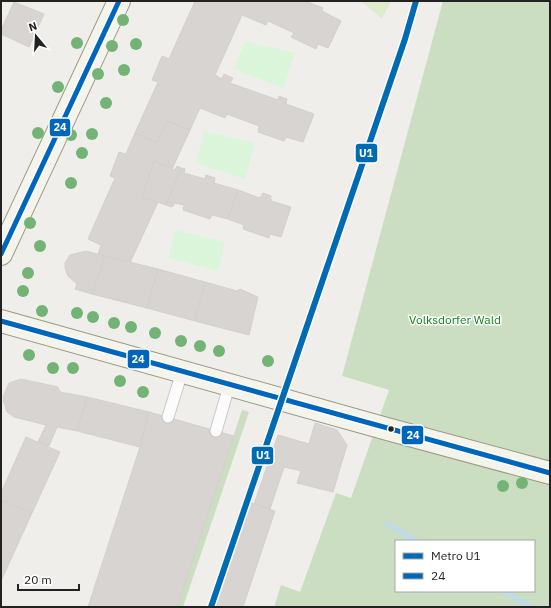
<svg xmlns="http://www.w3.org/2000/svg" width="551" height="608" font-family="'IBM Plex Sans',sans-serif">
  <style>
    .grass { fill: #ddeccb }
    .forest { fill: #cbdec1; fill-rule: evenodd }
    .park { fill: #daf5da }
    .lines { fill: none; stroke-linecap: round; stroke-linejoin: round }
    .stream { stroke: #bfdbe3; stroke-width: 6 }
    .building { fill: #d7d4d2; stroke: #d3d0cc }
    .lane-casing { stroke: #c9c8c7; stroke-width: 13 }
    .secondary-casing { stroke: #999a82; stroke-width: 24 }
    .lane { stroke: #fdfcfc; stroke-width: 11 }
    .secondary { stroke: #f4f4ed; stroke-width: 22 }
    .bus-1-casing { stroke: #fff; stroke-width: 8 }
    .bus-1 { stroke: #0065bd; stroke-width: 5 }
    .metro-1-casing { stroke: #fff; stroke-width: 9 }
    .metro-1 { stroke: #006ab3; stroke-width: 6 }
    .tree { fill: #73b476 }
    .bus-dot { fill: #222; stroke: #fff; stroke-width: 1.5 }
    .labels { text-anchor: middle; stroke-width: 3; stroke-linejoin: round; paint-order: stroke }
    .park-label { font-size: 12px; fill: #0c8416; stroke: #fff }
    .line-badge { stroke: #fff; stroke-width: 1.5 }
    .badge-label { font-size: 11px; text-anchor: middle; font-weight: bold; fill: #fff }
  </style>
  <rect width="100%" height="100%" fill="#f0eeeb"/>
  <polygon class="grass" points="361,1 391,1 382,19"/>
  <g class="forest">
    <path d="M443,1H550V607H274L281,585L300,592L336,493L351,498L389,390L342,376ZM396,541H534V591H396Z"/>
    <polygon points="242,410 249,412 183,607 177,607"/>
  </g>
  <g class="park">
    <polygon points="245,41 295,53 283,88 234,69"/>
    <polygon points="204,131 255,143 245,179 196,163"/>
    <polygon points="175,230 225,242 218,271 168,258"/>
  </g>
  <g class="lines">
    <g class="stream">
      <polyline points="387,524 417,541"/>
      <polyline points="503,591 531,607"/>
    </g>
  </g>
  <g class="building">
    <polygon points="195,1 305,1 323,8 322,11 341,21 328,48 318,44 316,49 291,37 294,33 268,21 266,25 242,15 215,75 222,79 224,74 233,78 230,83 278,100 279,96 287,99 286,104 314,114 303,142 286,137 284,141 258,132 259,126 227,114 225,118 200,108 190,130 167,121 157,143 135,133 158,82 152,80 162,56 169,59"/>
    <polygon points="14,2 44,14 29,47 1,34 1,30"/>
    <polygon points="167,121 190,130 172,169 154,161 142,197 158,202 130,263 98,254 101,245 88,239 115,178 110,176 119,152 126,154 135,133 157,143"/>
    <polygon points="154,161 175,170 177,166 181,168 166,205 142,197"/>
    <polygon points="181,168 185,169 184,173 205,179 206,175 215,178 214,183 238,190 228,219 212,215 210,219 183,210 184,205 175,203 172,207 166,205"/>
    <polygon points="238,190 260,198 263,193 271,196 271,201 291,207 281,237 270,234 269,238 243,229 244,225 228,219"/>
    <polygon points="86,251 105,256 92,294 75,289 77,284 68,276 65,268 65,263 70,255"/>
    <polygon points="105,256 158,269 147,308 92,294"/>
    <polygon points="158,269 205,282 195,321 147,308"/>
    <polygon points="205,282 237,291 240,289 258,297 249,335 195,321"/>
    <polygon points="21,379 58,387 60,392 87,397 77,431 57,427 49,446 38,442 46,425 14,417 7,412 4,403 3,397 9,383"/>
    <polygon points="87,397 149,412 140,447 77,431"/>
    <polygon points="149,412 234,436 177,607 88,607 140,447"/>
    <polygon points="315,423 337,430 347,445 333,492 297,483 301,471 284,467 270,509 254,504 278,435 309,444"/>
    <polygon points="26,437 60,452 32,513 1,500 1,493"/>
    <polygon points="1,500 32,513 1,581"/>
    <polygon points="249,502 275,511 243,607 214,607"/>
  </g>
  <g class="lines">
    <defs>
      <g id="lane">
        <polyline points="168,417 182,372"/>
        <polyline points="216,431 229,386"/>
      </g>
      <g id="secondary">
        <polyline points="1,254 119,1"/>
        <polyline points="1,321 387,429 550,473"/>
      </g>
    </defs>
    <use href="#lane" class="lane-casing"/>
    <use href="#secondary" class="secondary-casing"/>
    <use href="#lane" class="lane"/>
    <use href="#secondary" class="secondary"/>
    <defs>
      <g id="bus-1">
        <polyline points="1,254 119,1"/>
        <polyline points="1,321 550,473"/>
      </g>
    </defs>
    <use href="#bus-1" class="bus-1-casing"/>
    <use href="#bus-1" class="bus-1"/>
    <defs>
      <polyline id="metro-1" points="211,607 405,39 416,1"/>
    </defs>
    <use href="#metro-1" class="metro-1-casing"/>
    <use href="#metro-1" class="metro-1"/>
  </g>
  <g class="tree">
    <circle cx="123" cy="20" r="6"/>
    <circle cx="77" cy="43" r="6"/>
    <circle cx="136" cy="44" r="6"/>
    <circle cx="112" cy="46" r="6"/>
    <circle cx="124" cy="70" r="6"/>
    <circle cx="98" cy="74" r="6"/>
    <circle cx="58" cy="87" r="6"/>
    <circle cx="106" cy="103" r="6"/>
    <circle cx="38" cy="133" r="6"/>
    <circle cx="92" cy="134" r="6"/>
    <circle cx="71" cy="135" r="6"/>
    <circle cx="82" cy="153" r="6"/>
    <circle cx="71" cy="183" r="6"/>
    <circle cx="30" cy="223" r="6"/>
    <circle cx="40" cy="246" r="6"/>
    <circle cx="28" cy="273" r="6"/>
    <circle cx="23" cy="291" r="6"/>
    <circle cx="42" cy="311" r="6"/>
    <circle cx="77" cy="313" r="6"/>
    <circle cx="93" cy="317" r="6"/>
    <circle cx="114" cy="323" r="6"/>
    <circle cx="131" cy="327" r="6"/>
    <circle cx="155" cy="333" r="6"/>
    <circle cx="181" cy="341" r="6"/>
    <circle cx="200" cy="346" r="6"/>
    <circle cx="219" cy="351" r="6"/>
    <circle cx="29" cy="355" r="6"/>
    <circle cx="268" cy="361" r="6"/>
    <circle cx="53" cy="368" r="6"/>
    <circle cx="73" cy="368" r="6"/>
    <circle cx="120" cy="381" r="6"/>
    <circle cx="143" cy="392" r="6"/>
    <circle cx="522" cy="483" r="6"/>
    <circle cx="503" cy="486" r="6"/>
  </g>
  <circle class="bus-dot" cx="391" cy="429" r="3.5"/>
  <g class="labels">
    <g class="park-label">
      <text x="455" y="324">Volksdorfer Wald</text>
    </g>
  </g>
  <g class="line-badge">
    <rect x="49" y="118" width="22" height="19" rx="4" fill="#0065bd"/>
    <rect x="355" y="143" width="23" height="20" rx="4" fill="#006ab3"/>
    <rect x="127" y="349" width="23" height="20" rx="4" fill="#0065bd"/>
    <rect x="401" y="425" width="23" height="20" rx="4" fill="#0065bd"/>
    <rect x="251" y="446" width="23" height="19" rx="4" fill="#006ab3"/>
  </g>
  <g class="badge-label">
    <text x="60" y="131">24</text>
    <text x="366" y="157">U1</text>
    <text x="138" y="363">24</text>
    <text x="413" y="439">24</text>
    <text x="263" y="459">U1</text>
  </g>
  <rect width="551" height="608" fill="none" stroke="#222222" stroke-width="4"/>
  <rect x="395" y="540" width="140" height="52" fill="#ffffff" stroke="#a7a7a7"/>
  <rect x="403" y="553" width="20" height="6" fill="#006ab3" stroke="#a7a7a7"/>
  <text x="431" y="560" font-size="12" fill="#222222">Metro U1</text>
  <rect x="403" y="573" width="20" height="6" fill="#0065bd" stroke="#a7a7a7"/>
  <text x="431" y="580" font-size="12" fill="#222222">24</text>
  <g transform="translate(36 36) rotate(342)" stroke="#ffffff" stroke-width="3" paint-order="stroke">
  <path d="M0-3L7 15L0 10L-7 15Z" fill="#222222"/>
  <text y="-6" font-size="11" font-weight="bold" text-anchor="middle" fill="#222222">N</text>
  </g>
  <path d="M18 584v6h61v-6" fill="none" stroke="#222222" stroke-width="2"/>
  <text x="24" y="584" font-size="12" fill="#222222" stroke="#ffffff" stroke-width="3" paint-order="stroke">20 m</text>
</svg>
